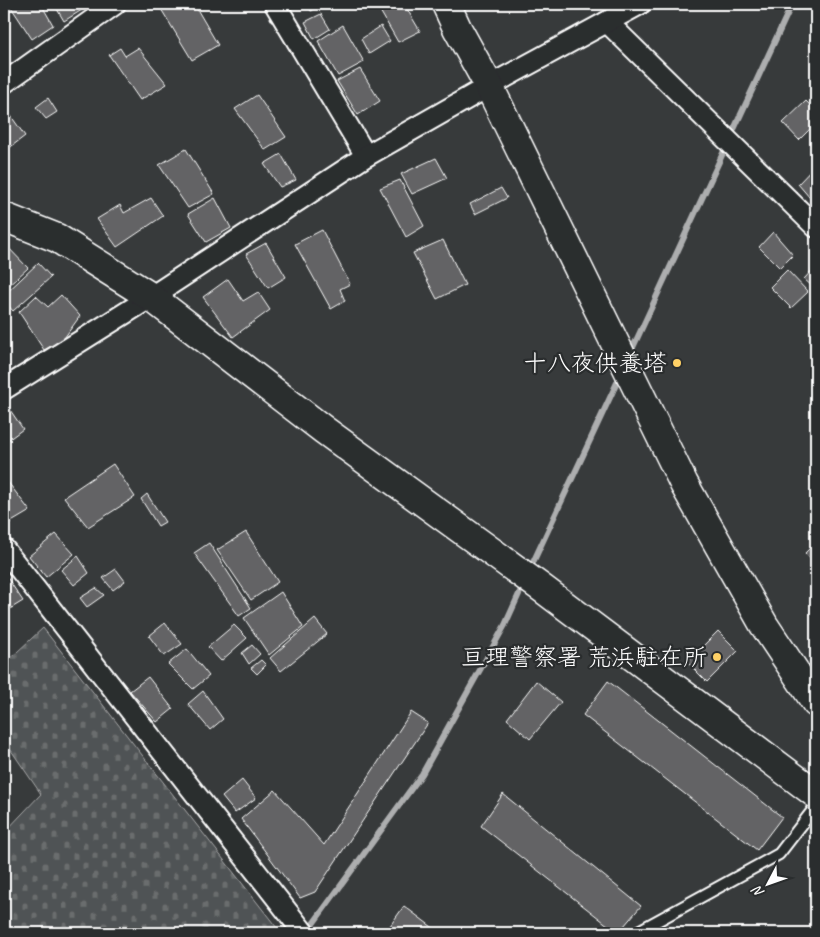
<svg xmlns="http://www.w3.org/2000/svg" width="820" height="937" font-family="Caveat,'Klee One',sans-serif">
  <style>
    .cemetery { fill: url(#cemetery-stones); stroke: #a8a9aa }
    .lines { fill: none; stroke-linecap: round; stroke-linejoin: round }
    .stream { stroke: #adaeaf; stroke-width: 6 }
    .building { fill: #636465; stroke: #fff }
    .lane-casing { stroke: #fff; stroke-width: 14 }
    .street-casing { stroke: #fff; stroke-width: 24 }
    .secondary-casing { stroke: #fff; stroke-width: 31 }
    .lane { stroke: #2a2d2e; stroke-width: 10 }
    .street { stroke: #2a2d2e; stroke-width: 20 }
    .secondary { stroke: #2a2d2e; stroke-width: 28 }
    .poi-dot { fill: #ffd166; stroke: #2a2d2e; stroke-width: 2 }
    .labels { text-anchor: middle; stroke-width: 4.5; stroke-linejoin: round; paint-order: stroke }
    .poi-label { font-size: 24px; fill: #fff; stroke: #2a2d2e; text-anchor: end }
  </style>
  <defs>
    <pattern id="cemetery-stones" width="16" height="16" patternUnits="userSpaceOnUse" patternTransform="scale(1.25)"><rect width="16" height="16" fill="#505354"/><path d="M2 7V4a2 2 0 0 1 4 0v3zM10 15v-3a2 2 0 0 1 4 0v3z" fill="#6a6d6e"/></pattern>
  </defs>
  <rect width="100%" height="100%" fill="#373a3b"/>
  <filter id="ink" filterUnits="userSpaceOnUse"><feTurbulence type="fractalNoise" baseFrequency=".02" numOctaves="2"/><feDisplacementMap in="SourceGraphic" scale="10" xChannelSelector="R" yChannelSelector="G"/><feConvolveMatrix kernelMatrix="1 2 1 2 8 2 1 2 1" color-interpolation-filters="sRGB"/></filter>
  <g filter="url(#ink)">
    <polygon class="cemetery" points="43,628 277,928 274,933 4,933 4,833 41,794 4,740 4,664"/>
    <g class="lines">
      <g class="stream">
        <polyline points="629,356 792,4"/>
        <polyline points="529,571 621,374"/>
        <polyline points="307,932 422,774 505,625 524,583"/>
      </g>
    </g>
    <g class="building">
      <polygon points="9,4 41,4 53,25 32,39"/>
      <polygon points="54,4 89,4 90,5 64,21"/>
      <polygon points="158,4 183,4 185,8 194,4 218,45 192,60"/>
      <polygon points="307,4 325,4 311,11"/>
      <polygon points="390,4 404,4 420,31 398,42 379,9"/>
      <polygon points="321,14 330,29 314,39 305,22"/>
      <polygon points="343,25 364,62 338,76 318,41"/>
      <polygon points="381,26 390,41 369,54 361,39"/>
      <polygon points="120,48 125,56 138,48 167,84 140,100 109,55"/>
      <polygon points="360,69 380,101 358,115 337,81"/>
      <polygon points="257,95 286,137 265,150 235,109"/>
      <polygon points="48,98 57,112 46,119 36,107"/>
      <polygon points="806,101 816,111 816,123 799,140 783,123"/>
      <polygon points="4,106 25,136 4,152"/>
      <polygon points="186,149 214,194 188,208 159,165"/>
      <polygon points="281,154 296,180 280,187 264,164"/>
      <polygon points="436,158 447,178 412,194 401,174"/>
      <polygon points="816,165 816,205 798,184"/>
      <polygon points="400,180 424,226 406,237 380,188"/>
      <polygon points="501,188 507,198 475,214 470,204"/>
      <polygon points="151,198 163,216 117,247 97,219 120,205 124,213"/>
      <polygon points="215,198 231,228 206,242 188,214"/>
      <polygon points="322,230 350,284 340,289 345,301 331,309 295,244"/>
      <polygon points="773,232 793,255 780,268 759,247"/>
      <polygon points="443,240 465,285 437,299 413,253"/>
      <polygon points="4,243 28,268 6,288 4,287"/>
      <polygon points="266,243 286,277 268,288 246,254"/>
      <polygon points="38,263 51,277 13,311 4,301 4,295"/>
      <polygon points="815,267 816,284 813,287 804,279"/>
      <polygon points="787,270 808,292 791,308 770,287"/>
      <polygon points="228,279 243,301 258,292 270,310 233,337 203,297"/>
      <polygon points="61,295 80,316 62,341 44,350 19,312 36,296 48,307"/>
      <polygon points="4,401 23,429 4,443"/>
      <polygon points="113,464 135,497 88,527 64,497"/>
      <polygon points="4,477 30,511 8,524 4,519"/>
      <polygon points="147,494 165,522 158,526 141,499"/>
      <polygon points="246,532 278,582 251,600 217,550"/>
      <polygon points="56,534 74,554 46,577 29,556"/>
      <polygon points="816,542 816,565 805,553"/>
      <polygon points="209,543 251,608 239,616 194,553"/>
      <polygon points="78,556 89,573 74,585 61,570"/>
      <polygon points="116,569 125,581 113,590 103,578"/>
      <polygon points="4,573 23,601 5,612 4,611"/>
      <polygon points="96,588 104,595 87,607 80,598"/>
      <polygon points="281,592 303,627 269,655 244,618"/>
      <polygon points="315,619 327,634 281,671 270,658"/>
      <polygon points="165,623 182,644 164,656 149,636"/>
      <polygon points="234,625 247,638 221,661 208,647"/>
      <polygon points="718,631 738,651 707,682 687,662"/>
      <polygon points="252,645 260,654 249,664 242,653"/>
      <polygon points="187,649 209,676 193,689 168,664"/>
      <polygon points="261,660 266,665 257,674 251,668"/>
      <polygon points="148,677 173,709 157,722 130,691"/>
      <polygon points="536,681 561,702 530,739 507,719"/>
      <polygon points="608,681 782,817 757,850 583,715"/>
      <polygon points="203,691 223,719 210,730 188,704"/>
      <polygon points="411,712 428,723 315,892 300,898 241,819 275,790 324,845"/>
      <polygon points="242,780 256,798 235,813 222,797"/>
      <polygon points="503,794 641,906 618,933 481,826"/>
      <polygon points="404,906 440,933 385,933"/>
    </g>
    <g class="lines">
      <defs>
        <polyline id="lane" points="635,933 779,854 816,806"/>
        <g id="street">
          <polyline points="275,4 366,156"/>
          <polyline points="607,22 816,227"/>
          <polyline points="4,83 115,4"/>
          <polyline points="4,389 151,297 366,156 489,86 640,4"/>
          <polyline points="4,549 304,933"/>
        </g>
        <g id="secondary">
          <polyline points="446,4 457,28 489,86 684,484 764,625 816,703"/>
          <polyline points="4,217 57,238 151,297 324,430 543,589 816,794"/>
        </g>
      </defs>
      <use href="#lane" class="lane-casing"/>
      <use href="#street" class="street-casing"/>
      <use href="#secondary" class="secondary-casing"/>
      <use href="#lane" class="lane"/>
      <use href="#street" class="street"/>
      <use href="#secondary" class="secondary"/>
    </g>
  </g>
  <g class="poi-dot">
    <circle cx="677" cy="363" r="5"/>
    <circle cx="717" cy="657" r="5"/>
  </g>
  <g class="labels">
    <g class="poi-label">
      <text x="667" y="371">十八夜供養塔</text>
      <text x="707" y="665">亘理警察署 荒浜駐在所</text>
    </g>
  </g>
  <rect width="820" height="937" fill="none" stroke="#2a2d2e" stroke-width="20"/>
  <rect x="10" y="10" width="800" height="917" fill="none" stroke="#fff" stroke-width="2" filter="url(#ink)"/>
  <g transform="translate(768 884) rotate(229)" stroke="#2a2d2e" stroke-width="4" paint-order="stroke">
  <path d="M0-4L9 19L0 12L-9 19Z" fill="#ffffff"/>
  <text y="-8" font-size="14" font-weight="bold" text-anchor="middle" fill="#ffffff">N</text>
  </g>
</svg>
